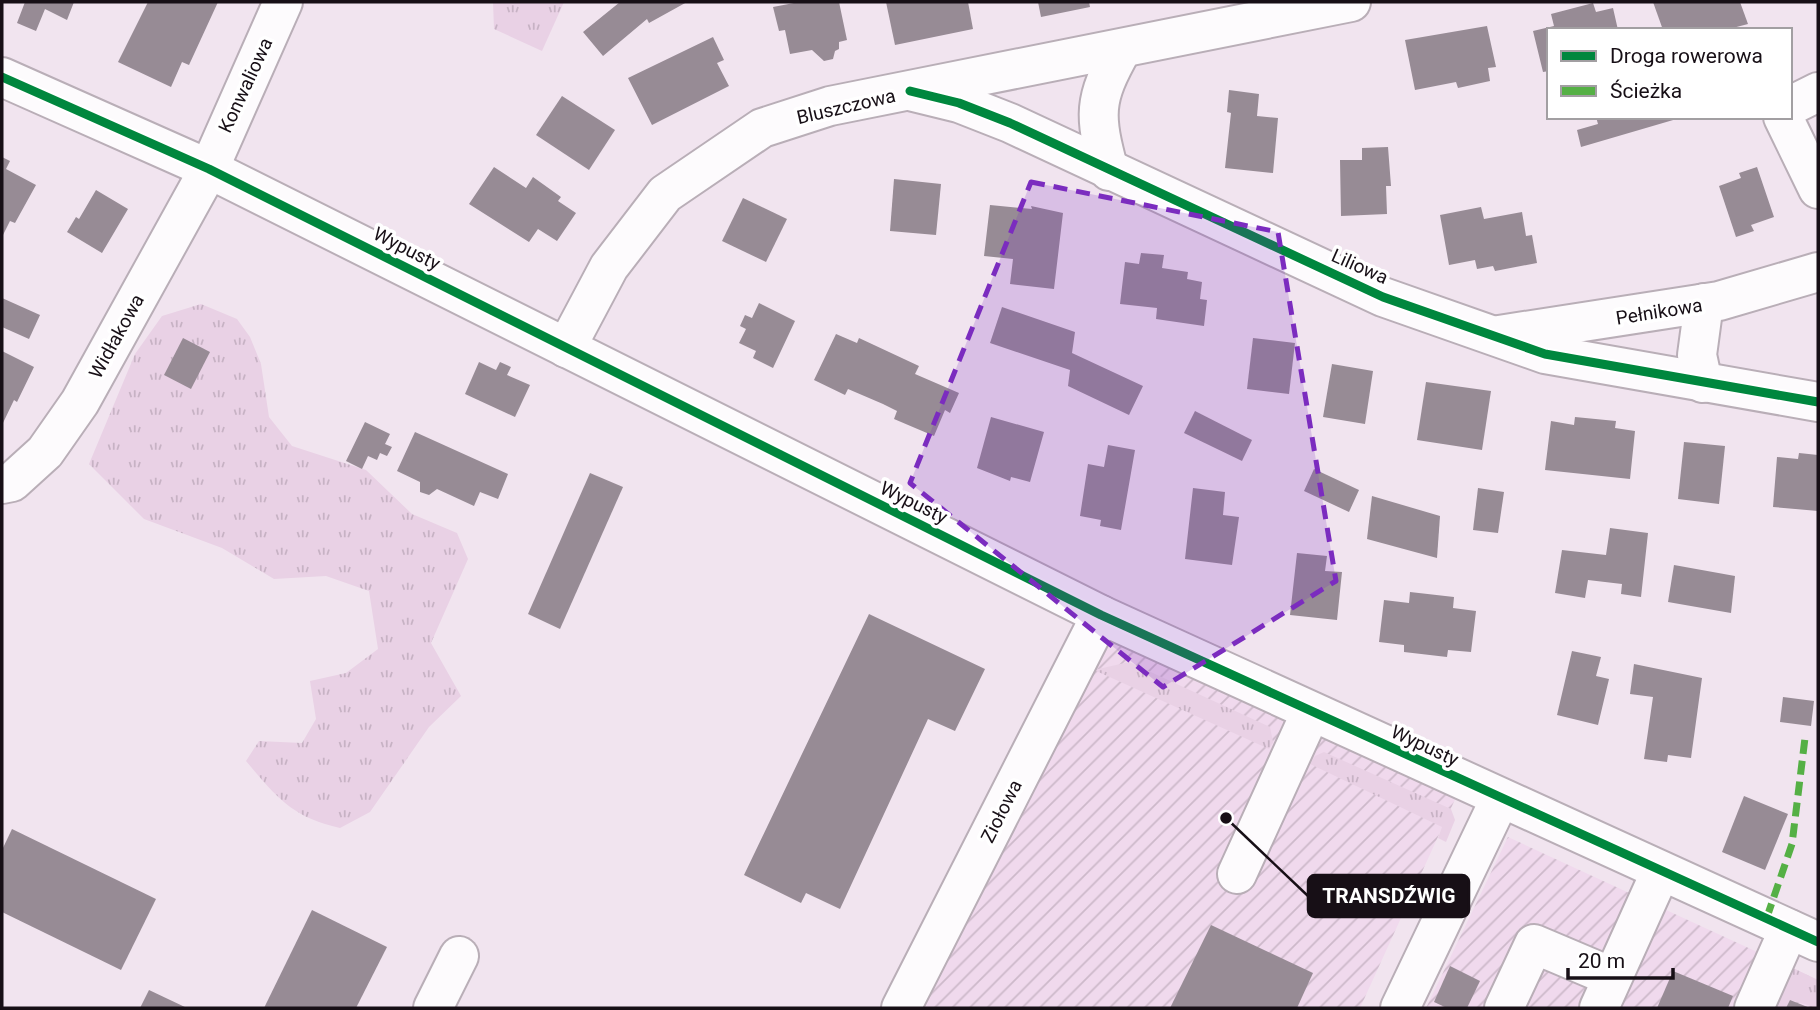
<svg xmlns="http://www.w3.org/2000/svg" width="1820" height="1010" font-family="Roboto,sans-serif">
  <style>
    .industrial { fill: url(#industrial-furrows) }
    .grass { fill: url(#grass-tufts) }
    .building { fill: #978b95 }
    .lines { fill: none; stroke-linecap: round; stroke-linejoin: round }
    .minor-casing { stroke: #b9aeb7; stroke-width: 42 }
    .minor { stroke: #fdfbfd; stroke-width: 38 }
    .quiet { stroke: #55b045; stroke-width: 7; stroke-dasharray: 14 7; stroke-linecap: butt }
    .cycleway-casing { stroke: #fff; stroke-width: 13 }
    .cycleway { stroke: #00873e; stroke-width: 9 }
    .marked { fill: #7b2cbf; fill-opacity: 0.2; stroke: #7b2cbf; stroke-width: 5; stroke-dasharray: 14 9; stroke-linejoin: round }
    .labels { text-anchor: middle; stroke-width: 7; stroke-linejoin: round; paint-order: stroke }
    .street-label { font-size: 19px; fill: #170f16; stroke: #fff }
    .leader { fill: none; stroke: #170f16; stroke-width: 2.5 }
    .callout-dot { fill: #170f16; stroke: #fff; stroke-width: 2.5 }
    .callout { fill: #170f16; stroke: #170f16; stroke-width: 2.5 }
    .callout-label { font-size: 21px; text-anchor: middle; font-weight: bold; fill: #fff }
  </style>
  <defs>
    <pattern id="industrial-furrows" width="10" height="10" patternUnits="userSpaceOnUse" patternTransform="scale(1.75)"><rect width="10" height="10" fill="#f0d9ed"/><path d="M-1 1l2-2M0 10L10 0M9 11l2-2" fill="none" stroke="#cdb9ca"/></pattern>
    <pattern id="grass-tufts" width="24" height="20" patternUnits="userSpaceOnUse" patternTransform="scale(1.75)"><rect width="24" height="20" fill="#e9d1e5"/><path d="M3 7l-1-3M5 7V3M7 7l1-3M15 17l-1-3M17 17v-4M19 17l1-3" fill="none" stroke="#c7b2c4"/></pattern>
  </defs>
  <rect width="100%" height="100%" fill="#f1e4ef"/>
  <g class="industrial">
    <polygon points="1092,634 1457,795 1360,1008 917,1008"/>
    <polygon points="1508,837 1818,980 1818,1008 1426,1008"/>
  </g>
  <g class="grass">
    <polygon points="493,2 564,2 542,51 494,29"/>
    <path d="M201,304L237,319L250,337L261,364L269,417L292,446L366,470L412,514L457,533L468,559L431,643L461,696L429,727L370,812L340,828C293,818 276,797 246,761L259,741L302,743L316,719L310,681L346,673L378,649L369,591L326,576L274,579L222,548L144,519L89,464L135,354L162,316Z"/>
    <polygon points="1129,662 1270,727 1273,742 1269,749 1094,670"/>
    <polygon points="1324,752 1451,809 1455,820 1446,842 1438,838 1442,827 1310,764 1315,756"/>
    <polygon points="1793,968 1818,980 1818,1008 1790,1000 1786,1008 1777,1008"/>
  </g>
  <g class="building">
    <polygon points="25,2 74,2 67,20 45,9 36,31 17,23"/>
    <polygon points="148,2 218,2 189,65 182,62 171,87 118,62"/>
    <polygon points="620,2 687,2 649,23 647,19 603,56 583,32"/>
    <polygon points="799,2 839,2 847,40 839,42 839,49 835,51 833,59 824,61 812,50 790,54 785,30 779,31 773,7"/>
    <polygon points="886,2 968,2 973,29 895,45"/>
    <polygon points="1038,2 1089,2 1090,7 1041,17"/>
    <polygon points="1653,2 1740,2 1748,24 1725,30 1663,30"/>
    <polygon points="1593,3 1596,12 1613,8 1618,30 1549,30 1549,71 1543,72 1533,31 1554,26 1551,14"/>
    <polygon points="1487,26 1496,67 1488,68 1490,81 1458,88 1456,82 1415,90 1405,40"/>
    <polygon points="713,37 724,60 717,63 729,86 652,125 628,78"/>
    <polygon points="1229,90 1259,94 1257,116 1278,118 1273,173 1225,168 1231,113 1227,112"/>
    <polygon points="562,96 615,130 589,170 536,135"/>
    <polygon points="1596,117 1680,117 1680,118 1581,147 1577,130 1598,124"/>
    <polygon points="1388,147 1391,186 1386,186 1387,214 1341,216 1340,160 1362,160 1362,148"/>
    <polygon points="2,157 10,161 6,169 36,185 15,223 10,221 2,237"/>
    <polygon points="494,167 526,188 533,177 561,197 558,201 576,213 557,241 538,229 529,242 469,204"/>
    <polygon points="1757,167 1774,217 1751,225 1754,231 1736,237 1719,186 1741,178 1739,173"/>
    <polygon points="894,179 941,184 936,235 890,231"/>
    <polygon points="96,190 128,209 102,253 67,232 76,217 79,219"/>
    <polygon points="743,198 787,219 766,262 722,241"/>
    <polygon points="990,205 1032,209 1031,206 1063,213 1054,289 1010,284 1013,259 984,256"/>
    <polygon points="1481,207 1484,219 1522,212 1526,236 1532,235 1537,263 1495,271 1493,266 1477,269 1475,260 1449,265 1440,215"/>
    <polygon points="1141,253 1164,255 1162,268 1188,272 1187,279 1202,282 1200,299 1207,300 1204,326 1156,319 1157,308 1120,304 1125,262 1139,264"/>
    <polygon points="2,298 40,315 29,339 2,327"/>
    <polygon points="759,303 795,321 773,368 753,358 756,351 739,343 746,329 740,326 745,315 752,318"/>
    <polygon points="1002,307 1075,332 1072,353 1143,386 1129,415 1068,386 1070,370 990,343"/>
    <polygon points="836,334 857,343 859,338 919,366 915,374 959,393 950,413 945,410 934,436 894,419 897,411 883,404 848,389 845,395 814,380"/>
    <polygon points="183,338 210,352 191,389 164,375"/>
    <polygon points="1253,338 1295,343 1289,394 1247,389"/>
    <polygon points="2,351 34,367 17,402 14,400 2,425"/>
    <polygon points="479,362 496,370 500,362 511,367 507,375 530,385 515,417 465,394"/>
    <polygon points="1332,364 1373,371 1365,424 1323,417"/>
    <polygon points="1426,382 1491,391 1482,450 1417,440"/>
    <polygon points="1195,411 1252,440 1242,461 1184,433"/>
    <polygon points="991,417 1044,432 1030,482 1011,477 1010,481 977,468"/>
    <polygon points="1575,417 1616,421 1615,428 1635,431 1630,479 1545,470 1551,421 1574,425"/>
    <polygon points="365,422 390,434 385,444 392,447 387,456 380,453 377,460 368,456 362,469 346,461"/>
    <polygon points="415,432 508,474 498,499 480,492 474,506 437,489 429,495 420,492 420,482 397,471"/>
    <polygon points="1684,442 1725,446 1719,504 1678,499"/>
    <polygon points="1108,445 1135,450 1121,530 1100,526 1101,520 1080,516 1088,464 1104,467"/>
    <polygon points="1799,453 1818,455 1818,511 1773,507 1777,457 1798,459"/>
    <polygon points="1314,469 1359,490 1349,512 1304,491"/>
    <polygon points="590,473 623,487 560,629 528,614"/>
    <polygon points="1193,488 1225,492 1223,515 1239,517 1232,565 1185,559"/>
    <polygon points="1478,488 1504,492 1498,533 1473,530"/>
    <polygon points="1372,496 1440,516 1437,558 1367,539"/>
    <polygon points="1610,528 1648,533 1641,597 1621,594 1622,584 1588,580 1585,598 1555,593 1562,550 1606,555"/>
    <polygon points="1297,553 1327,556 1325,571 1342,572 1337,620 1290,615"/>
    <polygon points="1674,565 1735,576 1731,613 1668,602"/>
    <polygon points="1410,592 1454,597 1453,608 1476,611 1471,652 1448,650 1447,657 1404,652 1404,645 1379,642 1384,600 1409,603"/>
    <polygon points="869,614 985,669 955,731 928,719 840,909 806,893 801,903 744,875"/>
    <polygon points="1572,651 1601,657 1596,676 1609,679 1598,725 1557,715"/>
    <polygon points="1634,664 1702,678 1691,758 1668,755 1667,762 1644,759 1653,697 1630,694"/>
    <polygon points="1783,697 1814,701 1811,726 1780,722"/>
    <polygon points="1744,796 1788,814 1765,870 1722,852"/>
    <polygon points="12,829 156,899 121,970 2,912 2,850"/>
    <polygon points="312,910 387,947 356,1008 264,1008"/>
    <polygon points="1211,925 1313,973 1297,1008 1170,1008"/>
    <polygon points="1450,966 1480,981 1467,1008 1447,1008 1434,1002"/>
    <polygon points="1673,971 1733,996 1728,1008 1657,1008"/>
    <polygon points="149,990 187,1008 140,1008"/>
    <polygon points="1790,1000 1810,1008 1786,1008"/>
  </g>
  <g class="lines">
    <defs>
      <g id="minor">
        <polyline points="2,77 209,169 1101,615 1818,942"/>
        <polyline points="910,91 959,103 1010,123 1383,297 1545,354 1818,402"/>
        <polyline points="1790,106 1818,92"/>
        <polyline points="1783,117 1818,189"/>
        <path d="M1109,171C1094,115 1093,100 1122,49"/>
        <polyline points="1499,335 1719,301 1818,272"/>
        <polyline points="566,348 609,267 665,194 762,128 830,106 1351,2"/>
        <polyline points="1703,383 1697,355 1704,303"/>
        <polyline points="2,484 12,482 45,452 80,402 209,169 283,2"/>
        <polyline points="1237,874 1311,712"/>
        <polyline points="433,1008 459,956"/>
        <polyline points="901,1008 1101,615"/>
        <polyline points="1400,1008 1500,799"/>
        <polyline points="1504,1008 1534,944 1612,977"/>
        <polyline points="1599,1008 1661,871"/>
        <polyline points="1754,1008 1789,929"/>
      </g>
    </defs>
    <use href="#minor" class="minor-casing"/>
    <use href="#minor" class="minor"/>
    <polyline class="quiet" points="1767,917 1792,844 1805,738"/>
    <defs>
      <g id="cycleway">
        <polyline points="2,77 209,169 1101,615 1818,942"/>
        <polyline points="910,91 959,103 1010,123 1383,297 1545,354 1818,402"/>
      </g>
    </defs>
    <use href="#cycleway" class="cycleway-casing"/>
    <use href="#cycleway" class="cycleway"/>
  </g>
  <path class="marked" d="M1031,182L1278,232L1336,581L1163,687L910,483Z"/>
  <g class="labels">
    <g class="street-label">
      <text transform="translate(245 85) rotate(-65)" y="7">Konwaliowa</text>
      <text transform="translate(846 106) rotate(-13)" y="7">Bluszczowa</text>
      <text transform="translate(407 248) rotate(27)" y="7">Wypusty</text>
      <text transform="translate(1360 266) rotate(24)" y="7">Liliowa</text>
      <text transform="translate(1659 311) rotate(-9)" y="7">Pełnikowa</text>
      <text transform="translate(116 336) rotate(-61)" y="7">Widłakowa</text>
      <text transform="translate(914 502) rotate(26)" y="7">Wypusty</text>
      <text transform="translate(1425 745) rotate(25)" y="7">Wypusty</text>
      <text transform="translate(1001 811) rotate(-63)" y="7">Ziołowa</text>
    </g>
  </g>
  <path class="leader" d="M1226 818L1308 896"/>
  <circle class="callout-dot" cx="1226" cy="818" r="7"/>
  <rect class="callout" x="1308" y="875" width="161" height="42" rx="7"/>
  <g class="callout-label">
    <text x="1389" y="903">TRANSDŹWIG</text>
  </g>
  <rect width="1820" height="1010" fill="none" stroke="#170f16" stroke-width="7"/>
  <rect x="1547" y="28" width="245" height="91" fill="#ffffff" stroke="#a29fa2" stroke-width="2"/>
  <rect x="1561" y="51" width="35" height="10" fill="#00873e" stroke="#a29fa2" stroke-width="2"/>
  <text x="1610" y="63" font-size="21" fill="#170f16">Droga rowerowa</text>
  <rect x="1561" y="86" width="35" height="10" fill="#55b045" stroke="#a29fa2" stroke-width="2"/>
  <text x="1610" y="98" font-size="21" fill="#170f16">Ścieżka</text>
  <path d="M1568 968v10h105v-10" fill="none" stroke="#170f16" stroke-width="3.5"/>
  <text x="1578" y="968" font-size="21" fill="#170f16" stroke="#ffffff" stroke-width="5" paint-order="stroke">20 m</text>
</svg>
